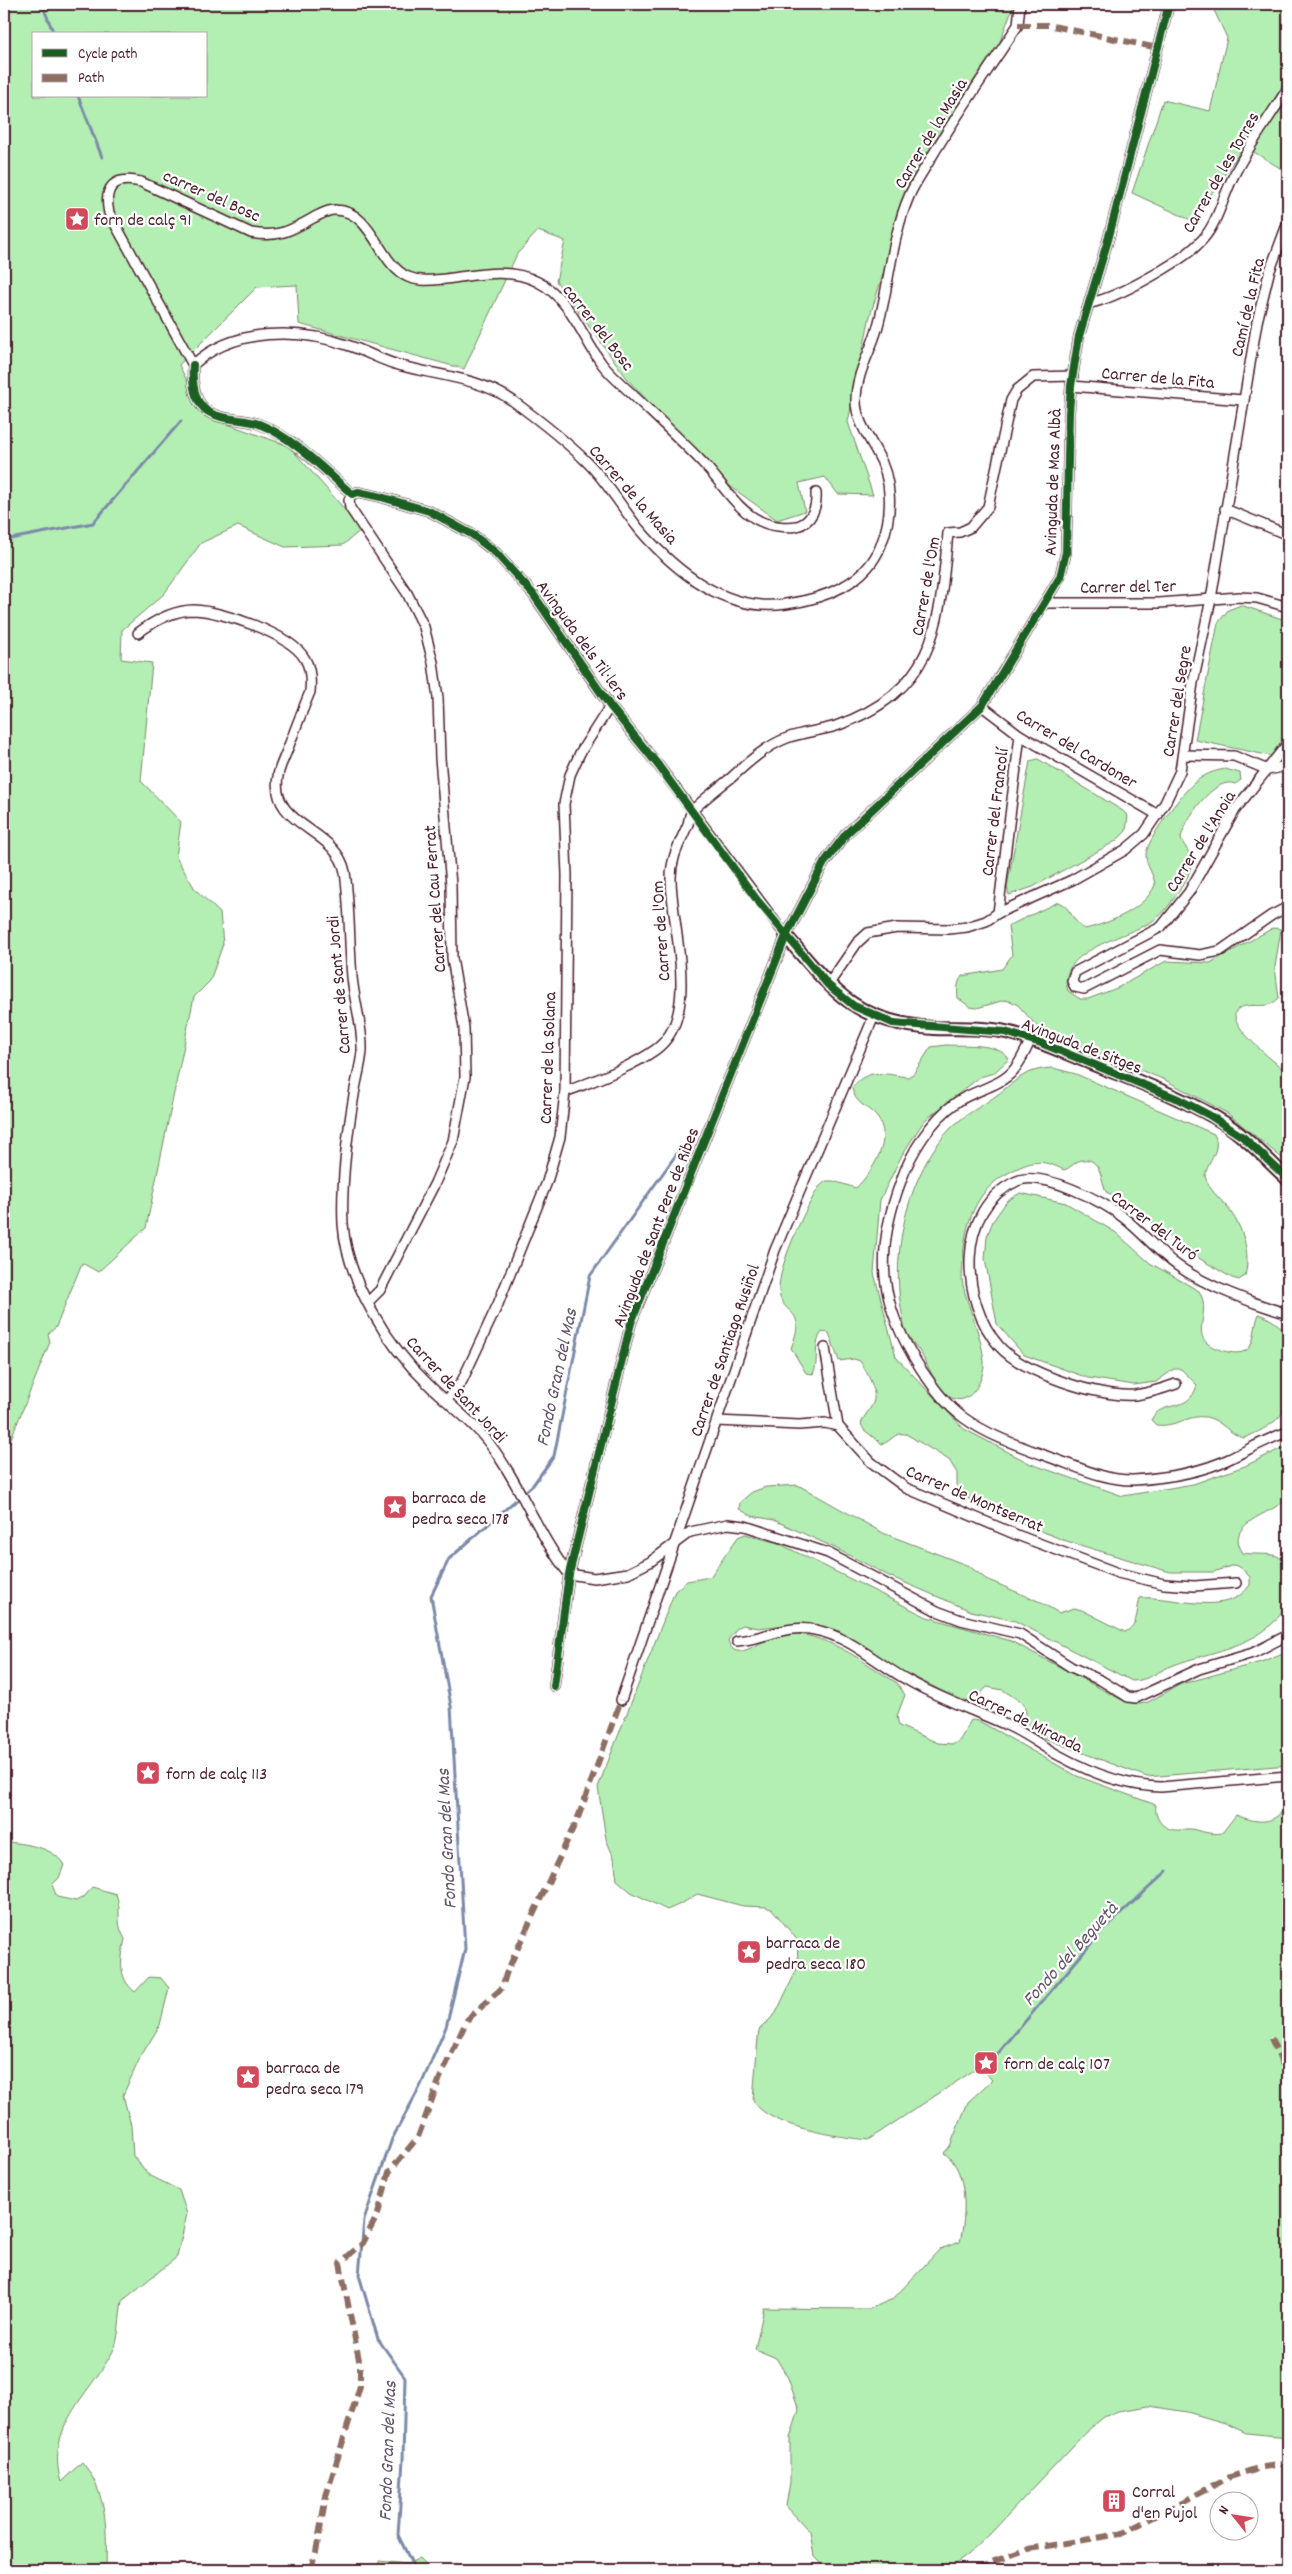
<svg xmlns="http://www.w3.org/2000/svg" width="1292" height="2574" font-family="Dekko,sans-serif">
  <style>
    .green { fill: #b3eeb3; stroke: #7e866f; fill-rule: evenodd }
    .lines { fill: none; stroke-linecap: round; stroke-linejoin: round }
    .stream { stroke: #7c8aa8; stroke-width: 3 }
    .street-casing { stroke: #4a1f2b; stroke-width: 12 }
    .secondary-casing { stroke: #4a1f2b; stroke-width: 16 }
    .street { stroke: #fff; stroke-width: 9 }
    .secondary { stroke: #fff; stroke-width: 12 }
    .quiet { stroke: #8d6e63; stroke-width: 6; stroke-dasharray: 12 6; stroke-linecap: butt }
    .cycleway-casing { stroke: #fff; stroke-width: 11 }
    .cycleway { stroke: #1b5e20; stroke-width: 8 }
    .labels { text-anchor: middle; stroke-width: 4.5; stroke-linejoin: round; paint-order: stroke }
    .street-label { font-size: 18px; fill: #4a1f2b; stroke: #fff }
    .poi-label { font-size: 18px; fill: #4a1f2b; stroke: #fff; text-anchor: start }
    .water-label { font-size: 19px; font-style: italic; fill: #635469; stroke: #fff }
  </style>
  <rect width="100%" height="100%" fill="#fff"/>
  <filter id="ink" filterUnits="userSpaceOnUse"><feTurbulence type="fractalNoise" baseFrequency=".02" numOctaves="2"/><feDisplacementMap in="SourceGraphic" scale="10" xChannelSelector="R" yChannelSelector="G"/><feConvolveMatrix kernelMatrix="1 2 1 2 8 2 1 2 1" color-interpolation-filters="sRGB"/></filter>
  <g filter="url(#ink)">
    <g class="green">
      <path d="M4,4H1014L998,47L909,190L870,316L848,422L873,495L838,494L825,477L799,483L805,511L777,520L727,484L629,381L556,281L565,241L538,231L517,254L464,369L299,324L297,285L257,287L179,365L205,416L289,446L362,529L343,545L285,547L238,526L201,543L164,594L122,630L121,659L152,663L141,781L181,822L176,857L195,889L220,913L223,944L210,981L194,997L146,1228L98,1272L82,1263L56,1327L48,1334L50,1342L4,1456ZM34,34H206V96H34Z"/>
      <polygon points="1211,4 1288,4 1288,173 1244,146 1193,221 1132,193 1163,100 1210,111 1227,38"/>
      <polygon points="1241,605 1288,621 1288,731 1271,756 1195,740 1218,623 1228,610"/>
      <polygon points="1038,759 1123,811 1128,816 1126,831 1116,841 1033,887 1009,895 1007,887 1030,761"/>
      <path d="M1225,769L1240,773L1241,780L1235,784C1215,775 1183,821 1181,839C1184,846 1191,853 1191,860C1192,872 1185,882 1179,891C1171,902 1165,913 1154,920C1130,937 1054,950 1068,991L1080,999H1088L1117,988L1166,961L1210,963L1273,928L1281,929L1275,967L1279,998C1269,1009 1259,1004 1246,1006C1208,1012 1280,1066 1288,1073V1163L1227,1113L1165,1080L1040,1030L1018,1005L1012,1002L1005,1000L977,1008L970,1007L958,998C957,989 957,983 962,976L1002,969L1012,955L1008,926L1058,902C1072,907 1072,923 1085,929C1109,923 1144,910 1155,885C1154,874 1146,866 1146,856C1145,841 1182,793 1194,783C1203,775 1213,771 1225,769Z"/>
      <path d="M946,1045C965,1046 998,1042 1009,1059L994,1073L980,1077L924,1121L902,1155L880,1200L874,1273L896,1357L964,1429L1031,1464L1123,1496L1193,1484L1245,1466L1282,1448H1288V1497C1276,1514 1222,1521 1243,1553C1269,1557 1288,1546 1288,1582C1289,1643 1219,1648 1174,1665C1159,1670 1149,1681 1132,1681L1015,1621L971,1611L889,1576L835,1548L774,1520L752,1516L739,1509L740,1502L752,1492L766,1487L798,1485L883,1533L969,1566L986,1579L1038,1601L1059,1613L1074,1608L1082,1610L1125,1632C1139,1625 1136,1611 1140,1598C1173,1595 1227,1619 1250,1585V1577L1240,1567L1234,1565L1213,1572H1170L1063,1540L1014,1520L987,1505L957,1495V1473L949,1460L906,1434C893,1432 893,1441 882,1444L864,1430L861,1424C864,1415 870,1410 873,1403C878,1391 866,1371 860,1361L854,1359L839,1361L829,1333L822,1332C812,1345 820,1360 813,1374L806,1373L791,1348C795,1337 802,1321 791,1312C787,1308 782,1304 780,1297C773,1274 806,1207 819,1187L826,1181H833L856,1188C872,1172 895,1138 876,1116C866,1105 855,1104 852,1088C868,1066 886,1075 908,1077L914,1073L931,1047Z"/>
      <path d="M1053,1068L1076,1074L1214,1134C1222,1150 1208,1160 1205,1176C1209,1190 1218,1196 1227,1207C1243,1227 1251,1252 1245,1276L1239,1280L1232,1278L1187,1251L1128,1202L1106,1192C1101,1180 1101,1157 1082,1160C1075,1161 1071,1168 1064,1170C1040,1158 1031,1161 1008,1173C975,1191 965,1224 963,1259C963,1267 961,1277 963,1285C969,1311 982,1336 984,1362C985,1377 971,1407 952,1398C940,1393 928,1367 922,1355C917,1347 909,1339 905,1330C903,1324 903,1315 901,1308C891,1250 909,1171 951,1128C965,1114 981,1107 997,1095C1017,1080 1025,1069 1053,1068Z"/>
      <path d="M1020,1193L1066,1203L1115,1232L1150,1263L1199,1291C1215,1317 1180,1341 1228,1352C1259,1358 1251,1332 1259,1314C1270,1318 1283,1326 1288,1338C1292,1349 1289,1407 1280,1416C1272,1426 1256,1433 1244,1438C1230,1435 1221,1420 1206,1417C1189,1414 1175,1428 1156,1425L1151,1420C1162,1398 1189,1415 1197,1385L1181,1369H1174L1156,1382L1134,1385L1088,1378L1024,1355L997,1324L985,1259L987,1236L993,1221L1007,1201Z"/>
      <path d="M745,1534L778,1543L927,1617L1011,1641L1126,1702L1140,1704L1148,1702L1181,1684L1261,1662L1288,1651V1765L1147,1777L1038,1736L1028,1725L1024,1704L1003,1690L987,1687L972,1703L964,1702L882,1661L839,1631L803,1623L758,1628L743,1625L737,1628L728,1640C735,1668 764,1635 782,1634C824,1630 863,1662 897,1683L905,1695L897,1716L899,1726L938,1743L954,1744L960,1740L971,1720L979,1721L1077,1776L1156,1805C1154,1817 1162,1829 1175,1830C1180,1831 1185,1828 1191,1829C1202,1831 1210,1835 1222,1833L1236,1815C1259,1824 1277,1826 1288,1801V2437L1246,2433L1225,2423L1187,2412L1149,2406L1118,2411L1104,2417L1086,2432L990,2534L968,2555L949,2569L827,2570L814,2557L810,2532L786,2506L790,2482V2438L799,2410L788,2378L776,2358L755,2349L764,2308L869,2309L893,2299L940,2249L960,2242C966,2216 969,2170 944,2153L950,2146L968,2102L992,2080L979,2067L868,2140C840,2137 766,2127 753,2100L758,2037L759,2030L776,2013L796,1971L798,1964L797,1940L773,1910L766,1907L743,1906L697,1894L683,1903L667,1910L631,1892L617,1880L614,1858L606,1839L598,1787L675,1591L687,1581L710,1577L738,1537Z"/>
      <path d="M4,1841C25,1845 52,1845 64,1865L59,1878L52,1885L57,1897L76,1901L85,1896L92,1887L116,1894C123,1913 114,1920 125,1939C121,1960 117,1977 135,1992L149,1977L161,1978L169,1988L160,2025L141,2056L123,2095L131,2125L133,2156L149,2175L179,2190L187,2214L177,2257L122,2301C119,2316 120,2340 112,2353C88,2396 45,2428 61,2482L82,2462C108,2493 107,2532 106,2570H4Z"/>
      <polygon points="420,2558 432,2570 378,2570 379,2561 407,2564"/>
    </g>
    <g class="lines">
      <g class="stream">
        <polyline points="42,4 54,34"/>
        <polyline points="78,96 102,157"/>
        <polyline points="4,536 10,539 93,523 181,421"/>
        <polyline points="995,2057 1100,1933 1167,1871"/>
        <polyline points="415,2570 398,2535 403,2460 405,2377 378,2339 359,2275 364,2220 392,2139 421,2085 446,2027 465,1949 451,1706 431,1596 449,1559 533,1485 554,1456 590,1276 678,1152"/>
      </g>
      <defs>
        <g id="street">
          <path d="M1090,303C1117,298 1184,261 1202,240C1218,223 1223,196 1234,175C1249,145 1270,117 1288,88"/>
          <path d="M193,365C233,327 301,328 350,346C368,352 384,362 402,366C440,376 480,378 513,401C539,420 566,441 588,463C608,483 622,508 639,529C676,572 727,613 786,604C824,599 867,583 881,545C893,515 893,479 876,451C868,436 856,419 856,401C856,371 873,349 879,322C890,279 892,235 910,194C916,181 924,170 931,158C958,112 989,69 1018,25L1020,4"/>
          <path d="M193,365L109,213C103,186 115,176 141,182L251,233C279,238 292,230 315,217C321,214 329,209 336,210C373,211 379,265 408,277C420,282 433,280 445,279C477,275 509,267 538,282C570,298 582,337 602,364C611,376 624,386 634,396C657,418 680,439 702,462C720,480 736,510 760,521C770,526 786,528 797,526C812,522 817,507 816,493"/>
          <path d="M193,365C192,380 193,401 207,411C222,421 243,418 259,424C294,438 324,470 352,494L358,492L381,497L429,511L473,535L496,553L533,594L610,706L658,765L786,936"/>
          <polyline points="1071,386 1243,400"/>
          <polyline points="352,494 349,500 350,508 407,593 424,627 433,662 438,698 440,758 451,885 452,958 464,1028 465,1077 453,1141 435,1183 380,1290 368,1302"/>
          <polyline points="1225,509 1288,535"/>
          <polyline points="1046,603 1159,603 1239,597 1257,598 1288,607"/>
          <path d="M138,633C154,621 173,610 194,610C222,611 291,634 305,659C311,669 311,681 310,692C302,711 295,730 288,748C285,757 279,767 278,776C269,827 337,828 345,872C350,907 349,942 352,977C354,1001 363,1026 362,1051C361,1065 356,1081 354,1095C347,1136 341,1182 343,1224C347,1281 387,1345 428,1384C448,1404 471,1419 489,1443C520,1483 537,1534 569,1574"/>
          <polyline points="982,706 1020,735 1158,815"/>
          <polyline points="1288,743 1235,810 1189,892 1161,927 1075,972 1072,981 1075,987 1084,989 1160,950 1200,955 1220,951 1272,915 1288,907"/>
          <polyline points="1183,755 1234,756 1268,770 1282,767 1288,768"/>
          <polyline points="998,913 1020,735"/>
          <polyline points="828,985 857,943 868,933 897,928 949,929 967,927 986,921 998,913 1072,880 1125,850 1144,834 1165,803 1180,771 1193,683 1211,599 1257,322 1269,273 1288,222"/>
          <path d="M1031,1039C1026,1050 1021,1062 1013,1071C999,1087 974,1090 957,1102C931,1120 911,1152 901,1181C874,1253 879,1305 921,1369C933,1387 946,1405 964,1418C989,1436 1020,1446 1049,1457C1076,1466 1105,1481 1134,1480C1165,1478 1202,1472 1229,1459C1248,1450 1268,1438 1288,1432"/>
          <path d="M565,1092C595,1080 628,1069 655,1050C702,1017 671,927 671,878C671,857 680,843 688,824C689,821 689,817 691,813C694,807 723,784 731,778C747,763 766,746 787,738C803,732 820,731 836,726C937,689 939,627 948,533L960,532L971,527L988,507L1011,400L1017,390L1033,377L1073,376"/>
          <polyline points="825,1348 838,1426"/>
          <path d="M1176,1384C1162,1389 1149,1393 1135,1395C1100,1398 1023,1373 999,1346C960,1302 955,1208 1017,1181C1042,1170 1103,1201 1124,1218C1143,1233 1158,1252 1178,1266C1206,1286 1255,1304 1288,1314"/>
          <polyline points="447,1400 462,1381 498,1304 547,1182 560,1137 565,1092 567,875 564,804 570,775 580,753 610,706"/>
          <polyline points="717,1421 799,1425 825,1423 838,1426 871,1462 906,1488 1017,1535 1118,1573 1164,1584 1194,1586 1236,1583"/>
          <polyline points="569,1574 594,1578 628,1573 650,1562 690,1532 728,1524 745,1526 828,1553 937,1611 961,1620 1020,1634 1071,1667 1102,1681 1128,1697 1136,1698 1199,1669 1253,1653 1288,1635"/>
          <path d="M737,1641C766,1639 784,1624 815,1630C852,1637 878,1665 911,1682C941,1699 973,1710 1004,1724C1024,1732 1041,1746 1060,1756C1091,1773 1125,1786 1161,1787L1288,1776"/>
          <polyline points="554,1686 569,1574 631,1323 786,936 824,863 846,834 982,706 1060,577 1066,552 1069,413 1071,386 1079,336 1108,240 1169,4"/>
          <polyline points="621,1700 775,1250 874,1016"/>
        </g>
        <path id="secondary" d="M786,936C834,992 856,1023 934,1028C958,1029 982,1027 1006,1032C1035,1038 1063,1052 1091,1063C1136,1081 1185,1098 1226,1124C1249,1139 1268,1161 1288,1179"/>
      </defs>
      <use href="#street" class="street-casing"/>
      <use href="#secondary" class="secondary-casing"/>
      <use href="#street" class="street"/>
      <use href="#secondary" class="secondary"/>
      <g class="quiet">
        <polyline points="1018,25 1048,25 1158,48"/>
        <polyline points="1271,2038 1288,2077"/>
        <polyline points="310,2570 316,2552 326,2496 360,2386 360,2365 340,2263 363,2243 378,2214 389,2172 418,2137 440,2078 467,2020 502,1988 506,1974 579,1815 621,1700"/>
        <polyline points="977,2570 992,2562 1028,2549 1121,2534 1230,2477 1258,2468 1288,2463"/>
      </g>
      <defs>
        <g id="cycleway">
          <path d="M193,365C192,380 193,401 207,411C222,421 243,418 259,424C294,438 324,470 352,494L358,492L381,497L429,511L473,535L496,553L533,594L610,706L658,765L757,900L828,985L854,1006L893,1023L1005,1032L1041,1043L1178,1099L1209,1115L1243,1137L1288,1179"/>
          <polyline points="554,1686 569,1574 631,1323 786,936 824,863 846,834 982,706 1060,577 1066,552 1069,413 1071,386 1079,336 1108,240 1169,4"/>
        </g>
      </defs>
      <use href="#cycleway" class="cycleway-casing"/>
      <use href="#cycleway" class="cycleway"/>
    </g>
  </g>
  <defs>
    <symbol id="sight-square" viewBox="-11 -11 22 22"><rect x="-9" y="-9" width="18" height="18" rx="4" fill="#d1495b" stroke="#fff"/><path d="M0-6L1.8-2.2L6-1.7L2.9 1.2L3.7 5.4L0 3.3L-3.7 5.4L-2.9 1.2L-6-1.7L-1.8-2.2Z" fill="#fff"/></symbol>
    <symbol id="building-square" viewBox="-11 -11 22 22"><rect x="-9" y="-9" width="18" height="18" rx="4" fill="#d1495b" stroke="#fff"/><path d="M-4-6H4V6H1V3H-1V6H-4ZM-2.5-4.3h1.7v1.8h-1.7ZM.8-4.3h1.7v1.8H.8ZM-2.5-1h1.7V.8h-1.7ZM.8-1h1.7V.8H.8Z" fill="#fff"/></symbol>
  </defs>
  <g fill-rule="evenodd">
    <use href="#sight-square" x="63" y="205" width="28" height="28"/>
    <use href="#sight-square" x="381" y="1493" width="28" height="28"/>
    <use href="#sight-square" x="134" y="1759" width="28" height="28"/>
    <use href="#sight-square" x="735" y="1938" width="28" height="28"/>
    <use href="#sight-square" x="972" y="2049" width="28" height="28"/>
    <use href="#sight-square" x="234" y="2063" width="28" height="28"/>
    <use href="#building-square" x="1100" y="2487" width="28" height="28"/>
  </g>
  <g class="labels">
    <g class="street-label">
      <text transform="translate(930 133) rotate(-59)" y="6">Carrer de la Masia</text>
      <text transform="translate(1220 172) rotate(-60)" y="6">Carrer de les Torres</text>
      <text transform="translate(212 195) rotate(24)" y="6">carrer del Bosc</text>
      <text transform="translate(1247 307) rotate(-77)" y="6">Camí de la Fita</text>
      <text transform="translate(599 327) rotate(52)" y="6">carrer del Bosc</text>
      <text transform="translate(1158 377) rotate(5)" y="6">Carrer de la Fita</text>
      <text transform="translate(1052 482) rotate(-88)" y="6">Avinguda de Mas Albà</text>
      <text transform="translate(634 494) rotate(49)" y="6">Carrer de la Masia</text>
      <text transform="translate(925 586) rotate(-80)" y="6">Carrer de l'Om</text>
      <text transform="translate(1128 586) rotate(-1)" y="6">Carrer del Ter</text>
      <text transform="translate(583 640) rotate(54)" y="6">Avinguda dels Til·lers</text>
      <text transform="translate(1176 701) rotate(-81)" y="6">Carrer del Segre</text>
      <text transform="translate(1077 748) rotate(31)" y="6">Carrer del Cardoner</text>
      <text transform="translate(994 812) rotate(-83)" y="6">Carrer del Francolí</text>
      <text transform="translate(1200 841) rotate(-58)" y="6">Carrer de l'Anoia</text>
      <text transform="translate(434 899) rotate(-94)" y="6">Carrer del Cau Ferrat</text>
      <text transform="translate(660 931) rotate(-94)" y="6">Carrer de l'Om</text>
      <text transform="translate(338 985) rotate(-95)" y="6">Carrer de Sant Jordi</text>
      <text transform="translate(1082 1045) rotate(21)" y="6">Avinguda de Sitges</text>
      <text transform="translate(547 1058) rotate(-88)" y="6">Carrer de la Solana</text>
      <text transform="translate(1155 1225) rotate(37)" y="6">Carrer del Turó</text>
      <text transform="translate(655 1227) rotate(-69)" y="6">Avinguda de Sant Pere de Ribes</text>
      <text transform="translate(724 1350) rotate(-71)" y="6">Carrer de Santiago Rusiñol</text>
      <text transform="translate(457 1389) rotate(47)" y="6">Carrer de Sant Jordi</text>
      <text transform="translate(975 1498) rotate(23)" y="6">Carrer de Montserrat</text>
      <text transform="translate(1026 1720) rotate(26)" y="6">Carrer de Miranda</text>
    </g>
    <g class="poi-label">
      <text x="94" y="225">forn de calç 91</text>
      <text x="412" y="1503">barraca de<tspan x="412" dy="21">pedra seca 178</tspan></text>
      <text x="166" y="1779">forn de calç 113</text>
      <text x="766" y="1948">barraca de<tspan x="766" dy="21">pedra seca 180</tspan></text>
      <text x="1004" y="2069">forn de calç 107</text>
      <text x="266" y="2073">barraca de<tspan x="266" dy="21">pedra seca 179</tspan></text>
      <text x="1132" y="2497">Corral<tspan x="1132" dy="21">d'en Pujol</tspan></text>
    </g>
    <g class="water-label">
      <text transform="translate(555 1377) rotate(-78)" y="7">Fondo Gran del Mas</text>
      <text transform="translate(445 1839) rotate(-93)" y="7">Fondo Gran del Mas</text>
      <text transform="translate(1069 1953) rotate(-48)" y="7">Fondo del Beguetà</text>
      <text transform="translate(386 2451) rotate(-88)" y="7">Fondo Gran del Mas</text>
    </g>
  </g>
  <rect width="1292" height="2574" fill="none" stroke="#fff" stroke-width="20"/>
  <rect x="10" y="10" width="1272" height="2554" fill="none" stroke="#4a1f2b" stroke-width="2" filter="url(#ink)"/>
  <rect x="32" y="32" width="175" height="65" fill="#ffffff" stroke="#b7a5aa"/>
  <rect x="42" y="49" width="25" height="8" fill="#1b5e20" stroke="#b7a5aa"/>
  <text x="78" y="58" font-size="15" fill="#4a1f2b">Cycle path</text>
  <rect x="42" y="74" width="25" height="8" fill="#8d6e63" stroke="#b7a5aa"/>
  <text x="78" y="82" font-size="15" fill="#4a1f2b">Path</text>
  <g transform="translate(1234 2516) rotate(300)"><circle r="24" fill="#ffffff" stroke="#b7a5aa"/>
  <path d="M0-4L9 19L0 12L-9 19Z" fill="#d1495b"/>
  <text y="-8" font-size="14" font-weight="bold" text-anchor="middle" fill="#4a1f2b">N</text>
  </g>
</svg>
